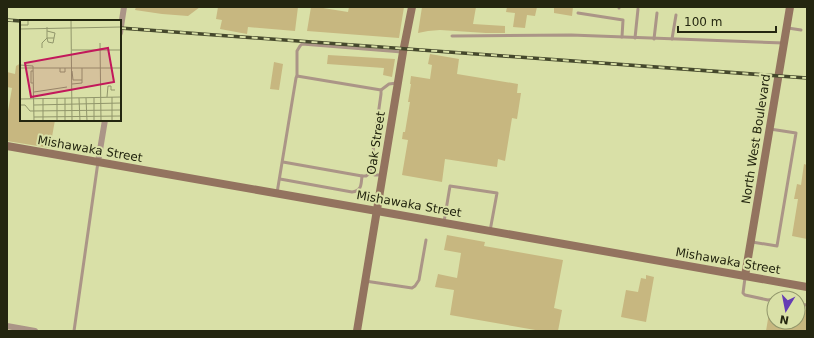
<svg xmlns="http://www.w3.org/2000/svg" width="814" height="338" font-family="'DejaVu Sans',sans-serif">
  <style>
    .building { fill: #c7b780 }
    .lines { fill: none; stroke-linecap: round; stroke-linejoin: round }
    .lane { stroke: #ab9587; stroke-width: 3 }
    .street { stroke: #ab9587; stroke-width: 6 }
    .secondary { stroke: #93735f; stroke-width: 8 }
    .rail-casing { stroke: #45482c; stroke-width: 3.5 }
    .rail { stroke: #d9e0a7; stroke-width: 2; stroke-dasharray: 6; stroke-linecap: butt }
    .labels { text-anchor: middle; stroke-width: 4; stroke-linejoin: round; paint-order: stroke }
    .street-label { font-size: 12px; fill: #242610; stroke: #d9e0a7 }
    .inset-road { fill: none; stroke: #91966b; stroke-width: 1 }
    .view { fill: #c2185b; fill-opacity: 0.15; stroke: #c2185b; stroke-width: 2 }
    .inset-edge { fill: none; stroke: #242610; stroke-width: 2 }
  </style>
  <rect width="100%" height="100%" fill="#d9e0a7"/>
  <g class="building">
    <polygon points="136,7 200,7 188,16 162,14 135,10"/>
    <polygon points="218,7 298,7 295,31 248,27 247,34 220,29 222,20 216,19"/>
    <polygon points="311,7 317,7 348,12 349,7 404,7 399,38 307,31"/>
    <polygon points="422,7 476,7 473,24 505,26 505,33 486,33 440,30 428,31 418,33"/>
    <polygon points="507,7 537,7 535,16 527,15 525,28 513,27 515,13 506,12"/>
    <polygon points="554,7 573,7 572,16 554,13"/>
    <polygon points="430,54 459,59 457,74 518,84 517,93 521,93 517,119 512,118 505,161 498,159 497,167 445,159 442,182 402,175 408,140 402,139 403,132 405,132 410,102 408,102 411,84 410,84 411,76 430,79 432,65 428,64"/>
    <polygon points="328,55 395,59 392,77 383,75 384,68 327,64"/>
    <polygon points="274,62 283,64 279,90 270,89"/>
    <polygon points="21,63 21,120 55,120 50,148 7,141 7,110 8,111 12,88 7,87 7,72 15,74 16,66"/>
    <polygon points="804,164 807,165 807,239 792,236 798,199 794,199 797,184 801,185"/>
    <polygon points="447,235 485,242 484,246 563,260 554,308 562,310 558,331 541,331 450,315 454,290 435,287 438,274 457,278 461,253 444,250"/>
    <polygon points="646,275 654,277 646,322 621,317 626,290 638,292 641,278 646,279"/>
    <polygon points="798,309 807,310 807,331 766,331 769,313 774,314 774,322 798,322"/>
  </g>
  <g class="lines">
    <g class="lane">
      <polyline points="619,8 619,7"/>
      <polyline points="578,13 623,20 622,37"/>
      <polyline points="788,28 801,30"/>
      <polyline points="452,36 571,35 784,43"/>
      <polyline points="635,38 638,9"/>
      <polyline points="654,39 657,13"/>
      <polyline points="672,39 676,15"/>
      <polyline points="297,76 297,51 300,46 302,44 402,52"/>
      <polyline points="381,90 389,84 397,83"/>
      <polyline points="283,162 362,176 366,176 370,173"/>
      <path d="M280,179L352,192C362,191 361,184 362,176"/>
      <polyline points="277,193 296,78 297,76 381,90 381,94 370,173 375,175 381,175"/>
      <polyline points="444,222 450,186 497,193 490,231"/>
      <polyline points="752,242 777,246 796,133 770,129"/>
      <polyline points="745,278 743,293 745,295 768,300 774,299"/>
      <polyline points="365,281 412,288 415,286 419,280 426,240"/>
      <polyline points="798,304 807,305"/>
      <polyline points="74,331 98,162"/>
    </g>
    <g class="street">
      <polyline points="120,33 124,7"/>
      <polyline points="98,162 105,120"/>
      <polyline points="7,326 35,331"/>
    </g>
    <g class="secondary">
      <polyline points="7,146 377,211 807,287"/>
      <polyline points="745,276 790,7"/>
      <polyline points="357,331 403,52 412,7"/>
    </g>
    <defs>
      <g id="rail">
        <polyline points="7,20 21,21"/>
        <polyline points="120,28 807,78"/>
      </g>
    </defs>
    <use href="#rail" class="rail-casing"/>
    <use href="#rail" class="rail"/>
  </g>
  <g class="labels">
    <g class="street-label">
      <text transform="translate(756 139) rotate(-81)" y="4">North West Boulevard</text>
      <text transform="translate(376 143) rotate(-81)" y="4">Oak Street</text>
      <text transform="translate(90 149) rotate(10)" y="4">Mishawaka Street</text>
      <text transform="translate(409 204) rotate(10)" y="4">Mishawaka Street</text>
      <text transform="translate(728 261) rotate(10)" y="4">Mishawaka Street</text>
    </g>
  </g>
  <g transform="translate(20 20)">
    <rect width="101" height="101" fill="#d9e0a7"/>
    <path class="inset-road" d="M51,0L52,101M0,5H8V0M0,9L101,7M27,11L35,13L34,18H27L28,22L33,23L34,18M80,23L81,101M22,28V23L27,18V7M52,30H101M0,45L13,46L14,101M0,48H101M40,48V52H45V48M13,51H11V63H13M52,51L53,60H62V48M52,64L62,63V60M14,72L47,67M87,77L88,66H91V70H95M92,77V101M23,78V101M37,78V101M45,78V101M59,78L60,101M66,78L67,101M74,78V101M0,79L101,77M0,85H5L10,91L101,90M14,85L101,83M14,97L101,96"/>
    <path class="view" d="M88,28L94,62L11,77L5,43Z"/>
    <rect width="101" height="101" class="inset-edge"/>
  </g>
  <rect width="814" height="338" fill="none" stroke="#242610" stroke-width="16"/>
  <g transform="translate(786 310) rotate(190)"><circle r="19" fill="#d9e0a7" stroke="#91966b"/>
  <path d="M0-3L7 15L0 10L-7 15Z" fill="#653cb4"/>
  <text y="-6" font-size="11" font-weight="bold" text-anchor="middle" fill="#242610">N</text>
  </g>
  <path d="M678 26v6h98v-6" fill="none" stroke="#242610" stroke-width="2"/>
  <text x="684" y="26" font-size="12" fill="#242610" stroke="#d9e0a7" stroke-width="3" paint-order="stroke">100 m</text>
</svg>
